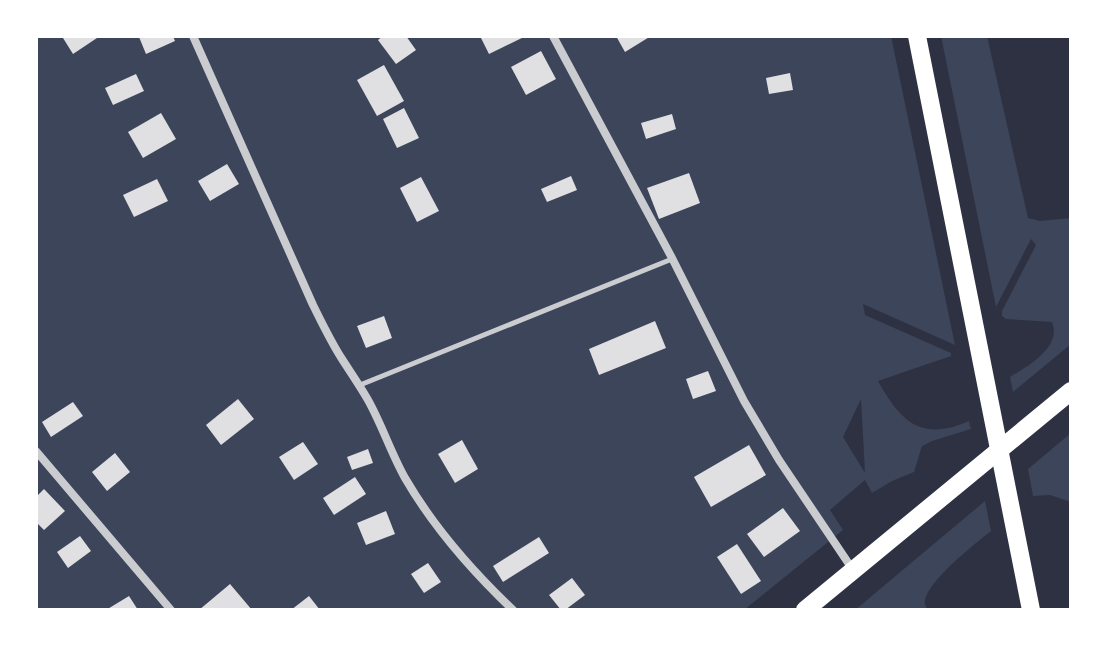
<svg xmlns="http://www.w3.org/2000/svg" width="1107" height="646" font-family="'Nunito Sans',sans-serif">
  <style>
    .green { fill: #3c4559; fill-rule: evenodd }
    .building { fill: #e0e0e3 }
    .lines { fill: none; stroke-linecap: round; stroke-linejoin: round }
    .service { stroke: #caccd0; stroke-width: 5 }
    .minor { stroke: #caccd0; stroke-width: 8 }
    .primary { stroke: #fff; stroke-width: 18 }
  </style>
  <rect width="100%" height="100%" fill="#2d3142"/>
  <g class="green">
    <path d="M36,36H891L955,345L863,304L865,315L951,353V356L878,381C901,422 921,442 969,421L971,429L932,441L922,446L914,472L892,481L872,493L865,480L830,510L843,530L744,610H36ZM861,399L865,473L843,437Z"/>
    <path d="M941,36H987L1028,218L1040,221L1071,218V344L1013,392L1010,377C1028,366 1062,347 1052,322L1006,319L1002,316V311L1036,245L1031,239L996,307Z"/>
    <polygon points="1071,433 1071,502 1050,495 1033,496 1028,469"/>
    <path d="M985,501L991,531C976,543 923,584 925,604C925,606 927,608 928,610H855Z"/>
  </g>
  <g class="building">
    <polygon points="66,36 100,36 73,54 63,38"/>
    <polygon points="141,36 173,36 175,41 146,54 139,37"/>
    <polygon points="383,36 406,36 416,50 396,64 378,40"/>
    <polygon points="480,36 526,36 489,54"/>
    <polygon points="616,36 651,36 625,52"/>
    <polygon points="541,51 556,79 526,95 511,67"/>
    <polygon points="384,65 404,101 377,116 357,80"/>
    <polygon points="790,73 793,90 769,94 766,78"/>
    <polygon points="136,74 144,91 113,105 105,88"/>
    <polygon points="404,108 419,138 397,148 383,119"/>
    <polygon points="161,113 176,139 143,158 128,132"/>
    <polygon points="672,114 676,129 646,139 641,123"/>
    <polygon points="227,164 239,184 210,201 198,181"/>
    <polygon points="689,173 700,203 659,219 647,188"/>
    <polygon points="571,176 577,190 547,202 541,189"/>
    <polygon points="421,177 439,211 417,222 400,188"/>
    <polygon points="157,179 168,201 134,217 123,195"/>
    <polygon points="384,316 392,338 366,348 357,326"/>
    <polygon points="655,321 666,348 599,375 589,349"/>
    <polygon points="708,371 716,391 693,399 686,379"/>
    <polygon points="238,399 254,419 221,445 206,425"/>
    <polygon points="73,402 83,416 51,437 42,422"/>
    <polygon points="462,440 478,469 455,483 438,454"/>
    <polygon points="303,442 318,464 294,480 279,457"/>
    <polygon points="749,445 766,475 711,507 694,477"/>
    <polygon points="368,449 373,463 352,470 347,457"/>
    <polygon points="115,453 130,472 107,491 92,472"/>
    <polygon points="355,477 366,494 334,515 323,498"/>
    <polygon points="44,489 65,511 44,530 36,522 36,497"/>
    <polygon points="783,508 800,531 764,557 747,534"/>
    <polygon points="386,511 395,534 366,545 357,523"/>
    <polygon points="80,536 91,551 68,568 57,552"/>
    <polygon points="539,537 549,553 503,582 493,566"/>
    <polygon points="737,544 761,581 741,594 717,557"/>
    <polygon points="428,563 441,582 424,593 411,574"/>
    <polygon points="572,578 585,595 565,610 561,610 549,595"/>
    <polygon points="230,584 252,610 199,610"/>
    <polygon points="129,596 138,610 106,610"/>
    <polygon points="309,596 320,610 291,610"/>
  </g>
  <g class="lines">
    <polyline class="service" points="360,385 672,259"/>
    <g class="minor">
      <path d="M193,36L313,305C322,323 331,342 342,359C351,373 360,386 368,400C382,425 391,453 405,478C434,528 471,570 513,610"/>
      <polyline points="553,36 672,258 744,401 779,460 853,570"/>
      <polyline points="36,451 171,610"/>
    </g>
    <g class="primary">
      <polyline points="917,36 1031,610"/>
      <polyline points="805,610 1071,391"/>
    </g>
  </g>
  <rect width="1107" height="646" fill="none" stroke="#ffffff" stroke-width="76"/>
</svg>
